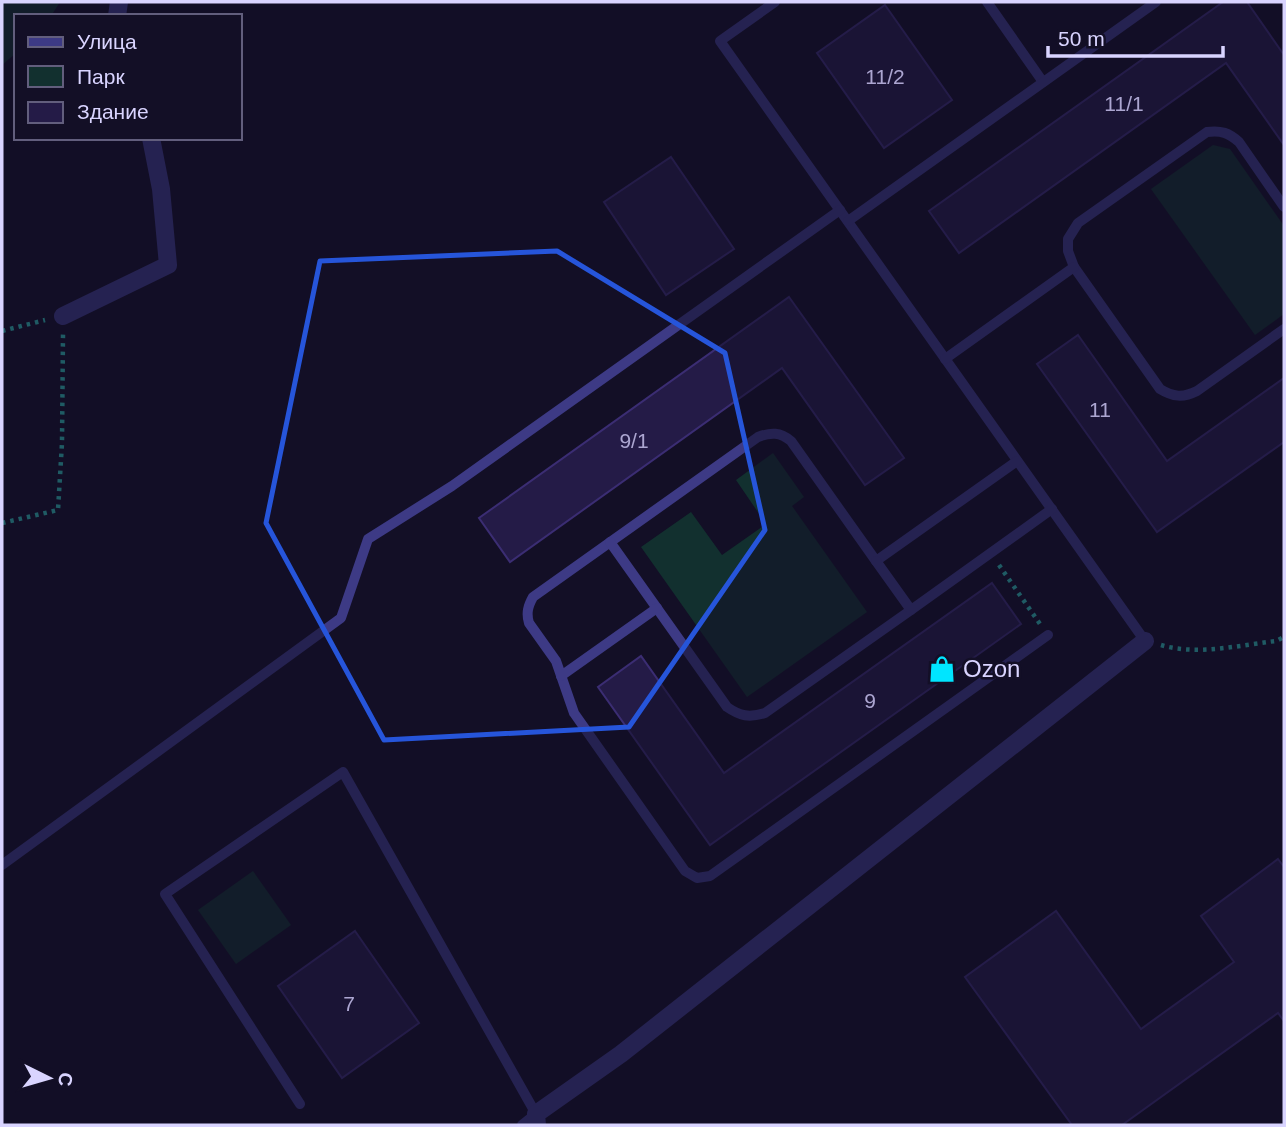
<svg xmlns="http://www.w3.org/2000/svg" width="1286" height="1127" font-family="Helvetica,sans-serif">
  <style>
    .green { fill: #12302f }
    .building { fill: #241b47; stroke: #3b2d73; stroke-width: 2 }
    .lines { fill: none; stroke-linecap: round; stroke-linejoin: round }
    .path { stroke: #2fb8b0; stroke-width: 4.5; stroke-dasharray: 3.5 5; stroke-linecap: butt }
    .lane { stroke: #3d3a85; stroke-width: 10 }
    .street { stroke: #3d3a85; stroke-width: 18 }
    .marked { fill: none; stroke: #2655da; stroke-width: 5; stroke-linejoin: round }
    .labels { text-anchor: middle; stroke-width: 5; stroke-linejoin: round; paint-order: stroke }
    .number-label { font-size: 21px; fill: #aca6d1 }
    .poi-label { font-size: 24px; fill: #d9d4ff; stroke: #130f26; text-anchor: start }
  </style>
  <rect width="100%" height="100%" fill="#130f26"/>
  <g class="green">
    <polygon points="2,2 60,2 51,16 16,16 16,53 2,65"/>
    <polygon points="1213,145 1230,149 1284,226 1284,314 1255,335 1151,189"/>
    <polygon points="773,453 804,497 792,506 867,612 747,697 641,547 691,512 722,555 766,524 736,480"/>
    <polygon points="253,871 291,925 236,964 198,910"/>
  </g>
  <g class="building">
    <polygon points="1223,2 1247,2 1284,55 1284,145 1226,63 959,253 929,211"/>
    <polygon points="885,5 952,100 884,148 817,53"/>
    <polygon points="671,157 734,249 666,295 604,202"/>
    <polygon points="789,297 904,458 865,485 782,368 510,562 479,518"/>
    <polygon points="1078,335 1167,461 1284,378 1284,442 1157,532 1037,364"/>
    <polygon points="992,583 1021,624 710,845 598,687 641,656 724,773"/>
    <polygon points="1278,859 1284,867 1284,1021 1278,1013 1122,1125 1072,1125 965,977 1056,911 1141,1029 1234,962 1201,916"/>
    <polygon points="355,931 419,1023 342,1078 278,986"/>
  </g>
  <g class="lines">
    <g class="path">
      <polyline points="2,331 45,320"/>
      <polyline points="2,523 58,510 62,443 63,334"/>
      <polyline points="999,565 1040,624"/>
      <path d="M1161,645C1196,656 1240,645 1276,641L1284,637"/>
    </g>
    <g class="lane">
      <polyline points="775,2 720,41 1145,641"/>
      <polyline points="987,2 1043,82"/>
      <path d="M1284,207L1239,142C1229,133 1221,130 1207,132L1078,223L1068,239V251L1074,267L1160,389C1173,397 1183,398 1197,391L1284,329"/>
      <polyline points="848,221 1156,2"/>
      <polyline points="945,359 1074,267"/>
      <path d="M1017,461L876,561L791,441C780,432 771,432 758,437L533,597C528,606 526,613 529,623L556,661L574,713L685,871L697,878L710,876L1048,635"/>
      <path d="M610,542L727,707C740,716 749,718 765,713L911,610"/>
      <polyline points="876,561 911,610 1052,509"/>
      <polyline points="561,676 657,608"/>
      <polyline points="2,865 341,618 368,539 452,486 840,210"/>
      <polyline points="300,1104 165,894 343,772 536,1114 522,1125"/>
    </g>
    <g class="street">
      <polyline points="117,16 119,2"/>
      <polyline points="63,316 168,265 161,189 151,138"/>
      <polyline points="537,1125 536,1114 621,1054 1145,641"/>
    </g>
  </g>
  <path d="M0 0H1286V1127H0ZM557,251L725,353L765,530L629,727L384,740L266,523L320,261Z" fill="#130f26" fill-opacity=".55" fill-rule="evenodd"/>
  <path class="marked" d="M557,251L725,353L765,530L629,727L384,740L266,523L320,261Z"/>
  <defs>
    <symbol id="shop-bare" viewBox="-9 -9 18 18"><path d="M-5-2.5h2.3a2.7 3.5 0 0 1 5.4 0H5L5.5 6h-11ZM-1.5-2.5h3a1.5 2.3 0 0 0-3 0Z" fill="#00e5ff" stroke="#130f26" stroke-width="2.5" paint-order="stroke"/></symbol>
  </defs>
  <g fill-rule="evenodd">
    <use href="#shop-bare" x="923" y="650" width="38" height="38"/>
  </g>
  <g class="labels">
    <g class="number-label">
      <text x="885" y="84">11/2</text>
      <text x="1124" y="111">11/1</text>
      <text x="1100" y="417">11</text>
      <text x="634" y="448">9/1</text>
      <text x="870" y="708">9</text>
      <text x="349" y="1011">7</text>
    </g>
    <g class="poi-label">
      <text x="963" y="677">Ozon</text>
    </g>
  </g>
  <rect width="1286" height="1127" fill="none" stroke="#d9d4ff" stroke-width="7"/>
  <rect x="14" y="14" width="228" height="126" fill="#130f26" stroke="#625e7d" stroke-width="2"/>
  <rect x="28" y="37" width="35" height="10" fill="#3d3a85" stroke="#625e7d" stroke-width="2"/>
  <text x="77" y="49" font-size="21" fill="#d9d4ff">Улица</text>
  <rect x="28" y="66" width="35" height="21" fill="#12302f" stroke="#625e7d" stroke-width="2"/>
  <text x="77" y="84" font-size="21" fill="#d9d4ff">Парк</text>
  <rect x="28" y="102" width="35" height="21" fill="#241b47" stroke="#625e7d" stroke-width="2"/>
  <text x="77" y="119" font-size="21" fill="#d9d4ff">Здание</text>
  <g transform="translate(49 1078) rotate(95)" stroke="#130f26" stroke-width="5" paint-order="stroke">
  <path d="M0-5L12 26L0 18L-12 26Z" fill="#d9d4ff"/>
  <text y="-10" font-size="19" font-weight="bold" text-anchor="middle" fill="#d9d4ff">С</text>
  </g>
  <path d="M1048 46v10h175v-10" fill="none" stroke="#d9d4ff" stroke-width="3.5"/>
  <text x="1058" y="46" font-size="21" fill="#d9d4ff" stroke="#130f26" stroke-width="5" paint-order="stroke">50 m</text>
</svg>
